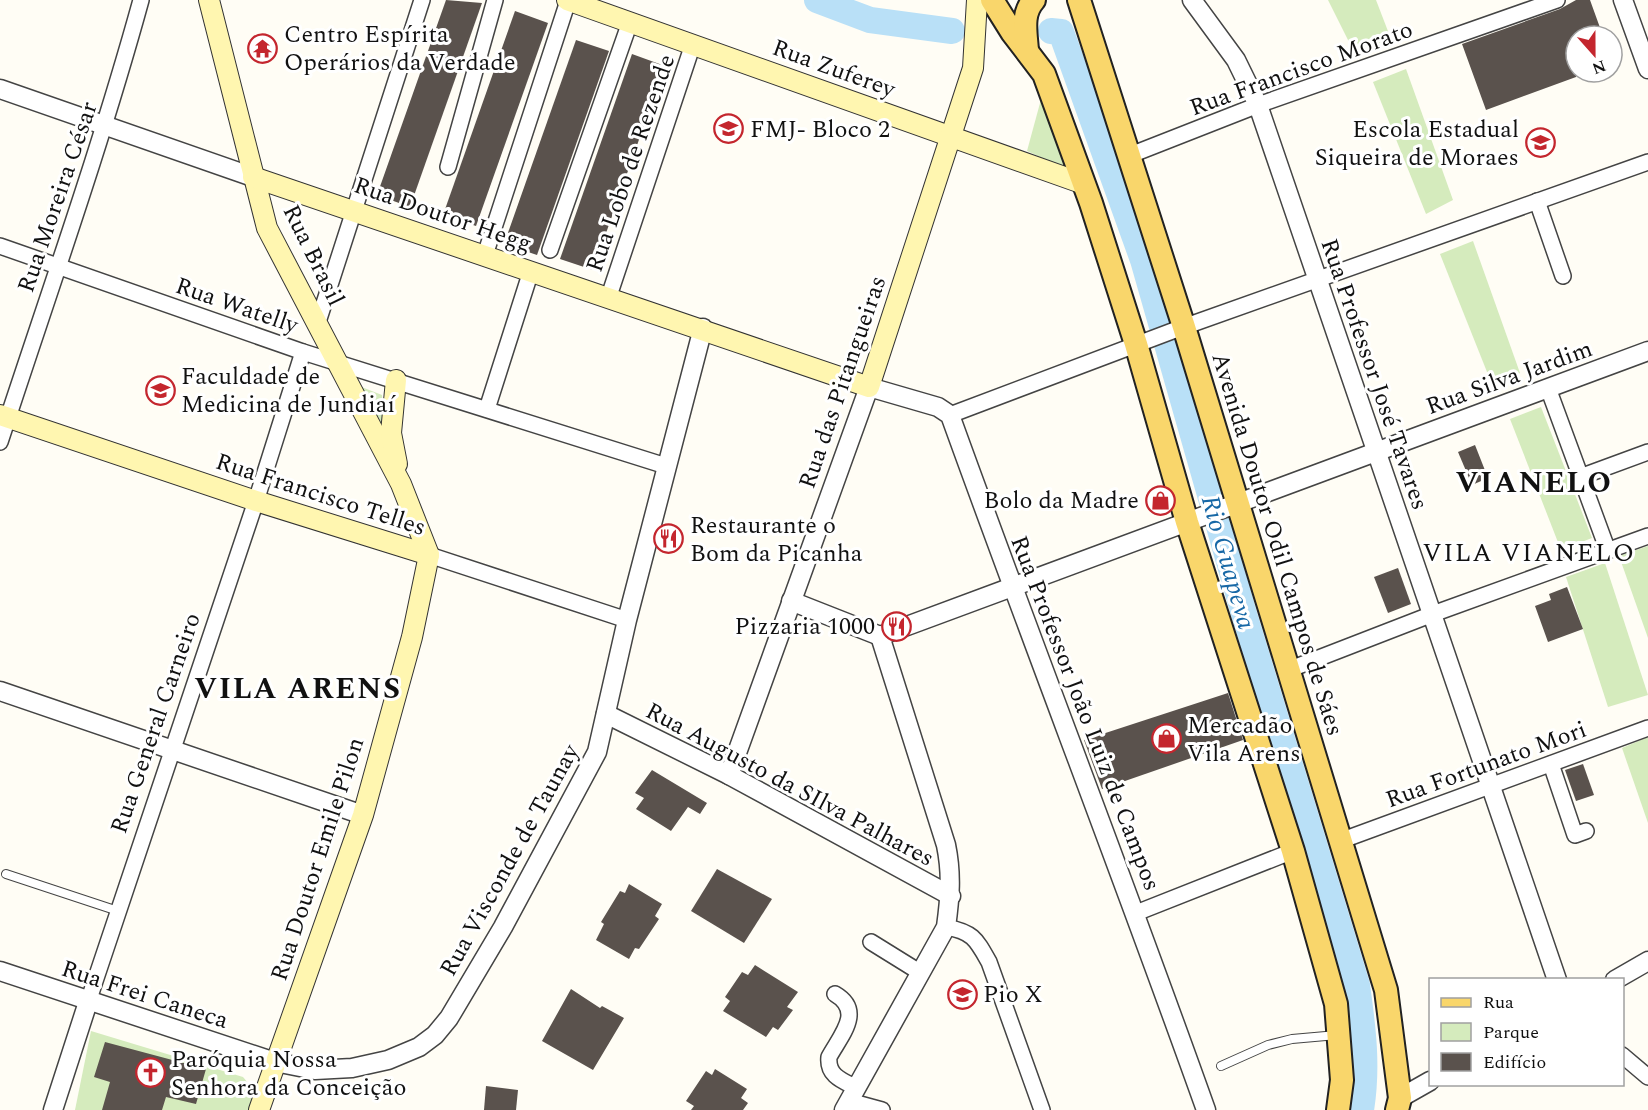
<svg xmlns="http://www.w3.org/2000/svg" width="1648" height="1110" font-family="Spectral,serif">
  <style>
    .green { fill: #d5ebbd }
    .lines { fill: none; stroke-linecap: round; stroke-linejoin: round }
    .river { stroke: #b9e0f7; stroke-width: 26 }
    .building { fill: #5a524d }
    .service-casing { stroke: #444; stroke-width: 10 }
    .minor-casing { stroke: #444; stroke-width: 18 }
    .tertiary-casing { stroke: #444; stroke-width: 21 }
    .secondary-casing { stroke: #333; stroke-width: 22 }
    .primary-casing { stroke: #222; stroke-width: 26 }
    .service { stroke: #fff; stroke-width: 8 }
    .minor { stroke: #fff; stroke-width: 15 }
    .tertiary { stroke: #fff; stroke-width: 18 }
    .secondary { stroke: #fff6b0; stroke-width: 20 }
    .primary { stroke: #f9d66b; stroke-width: 22 }
    .labels { text-anchor: middle; stroke-width: 6; stroke-linejoin: round; paint-order: stroke }
    .poi-label { font-size: 24px; fill: #111; stroke: #fff; text-anchor: start }
    .street-label { font-size: 24px; fill: #111; stroke: #fff }
    .neighbourhood-label { font-size: 26px; letter-spacing: 1.5px; fill: #111; stroke: #fff }
    .water-label { font-size: 26px; font-style: italic; fill: #1768a6; stroke: #fff }
    .district-label { font-size: 30px; font-weight: bold; letter-spacing: 1.5px; fill: #111; stroke: #fff }
  </style>
  <rect width="100%" height="100%" fill="#fffdf5"/>
  <g class="green">
    <polygon points="1328,0 1376,0 1391,39 1354,52"/>
    <polygon points="1406,69 1453,200 1426,214 1373,82"/>
    <polygon points="1043,92 1067,162 1065,165 1060,166 1027,151"/>
    <polygon points="1473,241 1520,373 1493,387 1440,254"/>
    <polygon points="354,384 382,395 386,443"/>
    <polygon points="1541,407 1592,538 1561,550 1510,419"/>
    <polygon points="1648,546 1648,638 1619,556"/>
    <polygon points="1605,563 1648,695 1608,707 1566,577"/>
    <polygon points="1648,737 1648,823 1622,748"/>
    <polygon points="91,1031 243,1077 253,1089 250,1110 75,1110"/>
  </g>
  <g class="lines">
    <g class="river">
      <polyline points="817,0 870,20 952,31"/>
      <path d="M1051,31L1061,32L1143,260L1244,614L1357,985C1363,1028 1368,1067 1361,1110"/>
    </g>
  </g>
  <g class="building">
    <polygon points="446,0 482,3 410,207 377,195"/>
    <polygon points="1576,0 1590,0 1603,36 1576,36 1576,77 1486,110 1462,44 1560,9"/>
    <polygon points="515,11 548,23 476,226 443,215"/>
    <polygon points="576,40 609,51 537,255 504,244"/>
    <polygon points="632,54 665,66 593,270 560,259"/>
    <polygon points="1475,445 1488,478 1472,485 1458,452"/>
    <polygon points="1398,568 1411,604 1388,613 1374,577"/>
    <polygon points="1567,587 1583,629 1548,642 1535,606 1551,600 1549,594"/>
    <polygon points="1228,693 1243,740 1102,789 1084,740"/>
    <polygon points="1583,764 1594,795 1576,801 1565,770"/>
    <polygon points="652,770 707,803 700,814 688,807 671,831 636,809 644,798 635,793"/>
    <polygon points="717,869 772,899 744,943 691,911"/>
    <polygon points="629,884 662,904 655,916 659,919 639,949 635,948 629,959 596,940 604,924 601,922 620,891 625,893"/>
    <polygon points="755,965 798,992 787,1007 793,1010 778,1030 773,1027 766,1037 723,1011 730,1001 725,997 742,972 748,975"/>
    <polygon points="571,989 600,1008 602,1006 624,1018 593,1070 542,1041"/>
    <polygon points="105,1042 206,1069 196,1104 166,1097 162,1110 102,1110 110,1082 94,1077"/>
    <polygon points="715,1069 747,1089 741,1098 748,1103 743,1110 691,1110 694,1106 686,1101 706,1071 712,1075"/>
    <polygon points="486,1086 518,1090 516,1110 484,1110"/>
  </g>
  <g class="lines">
    <defs>
      <g id="service">
        <polyline points="6,874 118,911"/>
        <polyline points="1221,1066 1268,1045 1292,1039 1337,1035"/>
      </g>
      <g id="minor">
        <polyline points="1128,156 1258,105 1557,0"/>
        <polyline points="448,167 495,0"/>
        <polyline points="1537,201 1563,276"/>
        <polyline points="0,246 303,352 666,466"/>
        <polyline points="550,250 630,22"/>
        <polyline points="485,255 568,1"/>
        <polyline points="609,296 693,44"/>
        <polyline points="318,322 422,0"/>
        <polyline points="1548,388 1608,551"/>
        <polyline points="487,409 531,271"/>
        <polyline points="950,415 1175,330 1648,162"/>
        <path d="M0,442C48,295 100,149 141,0"/>
        <polyline points="1580,477 1648,452"/>
        <polyline points="429,555 627,620"/>
        <polyline points="1288,670 1430,615 1648,536"/>
        <polyline points="1551,764 1575,835 1586,831"/>
        <polyline points="1340,841 1648,728"/>
        <polyline points="1136,913 1293,851"/>
        <path d="M946,927C973,932 976,939 989,962L1042,1110"/>
        <polyline points="871,942 921,973"/>
        <path d="M835,994C864,1011 841,1035 829,1057C827,1076 843,1081 857,1088"/>
        <polyline points="88,1002 256,501 303,352"/>
        <polyline points="1622,1055 1648,1077"/>
        <polyline points="849,1101 882,1110"/>
      </g>
      <g id="tertiary">
        <polyline points="1192,0 1236,60 1258,105 1557,980"/>
        <polyline points="1623,0 1648,69"/>
        <polyline points="0,89 253,177"/>
        <polyline points="791,601 880,636"/>
        <polyline points="880,636 1648,351"/>
        <polyline points="0,691 363,815"/>
        <polyline points="606,714 729,775 951,896"/>
        <path d="M729,775L869,387L938,407L950,415C1034,648 1123,877 1206,1110"/>
        <polyline points="0,971 275,1062 315,1070 352,1068 388,1060 419,1047 435,1035 449,1018 503,927 597,752 627,620 703,328"/>
        <polyline points="1615,980 1648,961"/>
        <polyline points="1400,1098 1430,1081"/>
        <polyline points="53,1110 88,1002"/>
        <path d="M844,1110L946,927C950,898 952,874 946,845L880,636"/>
      </g>
      <g id="secondary">
        <polyline points="209,0 267,228 401,484 429,555 412,637 363,815 259,1110"/>
        <polyline points="567,0 1084,184"/>
        <polyline points="253,177 869,387 973,68 977,0"/>
        <polyline points="396,380 391,433 397,464"/>
        <polyline points="0,415 256,501 429,555"/>
      </g>
      <g id="primary">
        <polyline points="992,0 1012,32 1044,74 1091,203 1136,344 1187,522 1293,851 1336,1004 1342,1080 1338,1110"/>
        <polyline points="1079,0 1184,327 1386,990 1400,1098 1397,1110"/>
        <path d="M1027,51C1026,33 1021,14 1034,0"/>
      </g>
    </defs>
    <use href="#service" class="service-casing"/>
    <use href="#minor" class="minor-casing"/>
    <use href="#tertiary" class="tertiary-casing"/>
    <use href="#secondary" class="secondary-casing"/>
    <use href="#primary" class="primary-casing"/>
    <use href="#service" class="service"/>
    <use href="#minor" class="minor"/>
    <use href="#tertiary" class="tertiary"/>
    <use href="#secondary" class="secondary"/>
    <use href="#primary" class="primary"/>
  </g>
  <defs>
    <symbol id="temple-ring" viewBox="-11 -11 22 22"><circle r="9.5" fill="#fff" stroke="#c4262e" stroke-width="1.5"/><path d="M0-6L5-2H3V0L6.5 2.5H4V6H1.5V3h-3V6H-4V2.5H-6.5L-3 0V-2H-5Z" fill="#c4262e"/></symbol>
    <symbol id="university-ring" viewBox="-11 -11 22 22"><circle r="9.5" fill="#fff" stroke="#c4262e" stroke-width="1.5"/><path d="M0-5L7-2L0 1L-7-2ZM-4 1L0 2.5L4 1V4Q0 6-4 4Z" fill="#c4262e"/></symbol>
    <symbol id="school-ring" viewBox="-11 -11 22 22"><circle r="9.5" fill="#fff" stroke="#c4262e" stroke-width="1.5"/><path d="M0-5L7-2L0 1L-7-2ZM-4 1L0 2.5L4 1V4Q0 6-4 4Z" fill="#c4262e"/></symbol>
    <symbol id="shop-ring" viewBox="-11 -11 22 22"><circle r="9.5" fill="#fff" stroke="#c4262e" stroke-width="1.5"/><path d="M-5-2.5h2.3a2.7 3.5 0 0 1 5.4 0H5L5.5 6h-11ZM-1.5-2.5h3a1.5 2.3 0 0 0-3 0Z" fill="#c4262e"/></symbol>
    <symbol id="restaurant-ring" viewBox="-11 -11 22 22"><circle r="9.5" fill="#fff" stroke="#c4262e" stroke-width="1.5"/><path d="M-5-6h1v4h1v-4h1v4h1v-4h1v5L-1.5 .5V6h-2V.5L-5-1ZM5-6V6H3V1.5H1.5Q1.5-4 5-6Z" fill="#c4262e"/></symbol>
    <symbol id="church-ring" viewBox="-11 -11 22 22"><circle r="9.5" fill="#fff" stroke="#c4262e" stroke-width="1.5"/><path d="M-1.2-6h2.4v3.5h3.3v2.4h-3.3V6h-2.4V-.1h-3.3v-2.4h3.3Z" fill="#c4262e"/></symbol>
  </defs>
  <g fill-rule="evenodd">
    <use href="#temple-ring" x="246" y="32" width="33" height="33"/>
    <use href="#university-ring" x="712" y="112" width="33" height="33"/>
    <use href="#school-ring" x="1524" y="126" width="33" height="33"/>
    <use href="#university-ring" x="144" y="374" width="33" height="33"/>
    <use href="#shop-ring" x="1144" y="484" width="33" height="33"/>
    <use href="#restaurant-ring" x="652" y="522" width="33" height="33"/>
    <use href="#restaurant-ring" x="880" y="610" width="33" height="33"/>
    <use href="#shop-ring" x="1150" y="722" width="33" height="33"/>
    <use href="#school-ring" x="946" y="978" width="33" height="33"/>
    <use href="#church-ring" x="134" y="1056" width="33" height="33"/>
  </g>
  <g class="labels">
    <g class="poi-label">
      <text x="284" y="42">Centro Espírita<tspan x="284" dy="28">Operários da Verdade</tspan></text>
      <text x="750" y="137">FMJ- Bloco 2</text>
      <text x="1519" y="137" text-anchor="end">Escola Estadual<tspan x="1519" dy="28">Siqueira de Moraes</tspan></text>
      <text x="181" y="384">Faculdade de<tspan x="181" dy="28">Medicina de Jundiaí</tspan></text>
      <text x="1139" y="508" text-anchor="end">Bolo da Madre</text>
      <text x="690" y="533">Restaurante o<tspan x="690" dy="28">Bom da Picanha</tspan></text>
      <text x="875" y="634" text-anchor="end">Pizzaria 1000</text>
      <text x="1187" y="733">Mercadão<tspan x="1187" dy="28">Vila Arens</tspan></text>
      <text x="983" y="1002">Pio X</text>
      <text x="171" y="1067">Paróquia Nossa<tspan x="171" dy="28">Senhora da Conceição</tspan></text>
    </g>
    <g class="street-label">
      <text transform="translate(834 68) rotate(20)" y="8">Rua Zuferey</text>
      <text transform="translate(1301 68) rotate(-20)" y="8">Rua Francisco Morato</text>
      <text transform="translate(630 163) rotate(-71)" y="8">Rua Lobo de Rezende</text>
      <text transform="translate(57 197) rotate(-71)" y="8">Rua Moreira César</text>
      <text transform="translate(443 214) rotate(19)" y="8">Rua Doutor Hegg</text>
      <text transform="translate(314 255) rotate(64)" y="8">Rua Brasil</text>
      <text transform="translate(237 305) rotate(19)" y="8">Rua Watelly</text>
      <text transform="translate(1375 374) rotate(71)" y="8">Rua Professor José Tavares</text>
      <text transform="translate(1509 377) rotate(-20)" y="8">Rua Silva Jardim</text>
      <text transform="translate(842 382) rotate(-71)" y="8">Rua das Pitangueiras</text>
      <text transform="translate(321 494) rotate(18)" y="8">Rua Francisco Telles</text>
      <text transform="translate(1278 544) rotate(73)" y="8">Avenida Doutor Odil Campos de Sáes</text>
      <text transform="translate(1086 713) rotate(69)" y="8">Rua Professor João Luiz de Campos</text>
      <text transform="translate(155 723) rotate(-71)" y="8">Rua General Carneiro</text>
      <text transform="translate(1486 764) rotate(-20)" y="8">Rua Fortunato Mori</text>
      <text transform="translate(790 784) rotate(28)" y="8">Rua Augusto da SIlva Palhares</text>
      <text transform="translate(317 859) rotate(-72)" y="8">Rua Doutor Emile Pilon</text>
      <text transform="translate(509 860) rotate(-61)" y="8">Rua Visconde de Taunay</text>
      <text transform="translate(145 994) rotate(18)" y="8">Rua Frei Caneca</text>
    </g>
    <g class="neighbourhood-label">
      <text x="1529" y="561">VILA VIANELO</text>
    </g>
    <g class="water-label">
      <text transform="translate(1229 562) rotate(74)" y="9">Rio Guapeva</text>
    </g>
    <g class="district-label">
      <text x="1534" y="492">VIANELO</text>
      <text x="298" y="698">VILA ARENS</text>
    </g>
  </g>
  <rect x="1429" y="978" width="195" height="108" fill="#ffffff" stroke="#a0a0a0" stroke-width="1.5"/>
  <rect x="1441" y="998" width="30" height="9" fill="#f9d66b" stroke="#a0a0a0" stroke-width="1.5"/>
  <text x="1483" y="1008" font-size="18" fill="#111111">Rua</text>
  <rect x="1441" y="1023" width="30" height="18" fill="#d5ebbd" stroke="#a0a0a0" stroke-width="1.5"/>
  <text x="1483" y="1038" font-size="18" fill="#111111">Parque</text>
  <rect x="1441" y="1053" width="30" height="18" fill="#5a524d" stroke="#a0a0a0" stroke-width="1.5"/>
  <text x="1483" y="1068" font-size="18" fill="#111111">Edifício</text>
  <g transform="translate(1594 54) rotate(159)"><circle r="28" fill="#ffffff" stroke="#a0a0a0" stroke-width="1.5"/>
  <path d="M0-4.5L10 22L0 15L-10 22Z" fill="#c4262e"/>
  <text y="-9" font-size="16" font-weight="bold" text-anchor="middle" fill="#111111">N</text>
  </g>
</svg>
